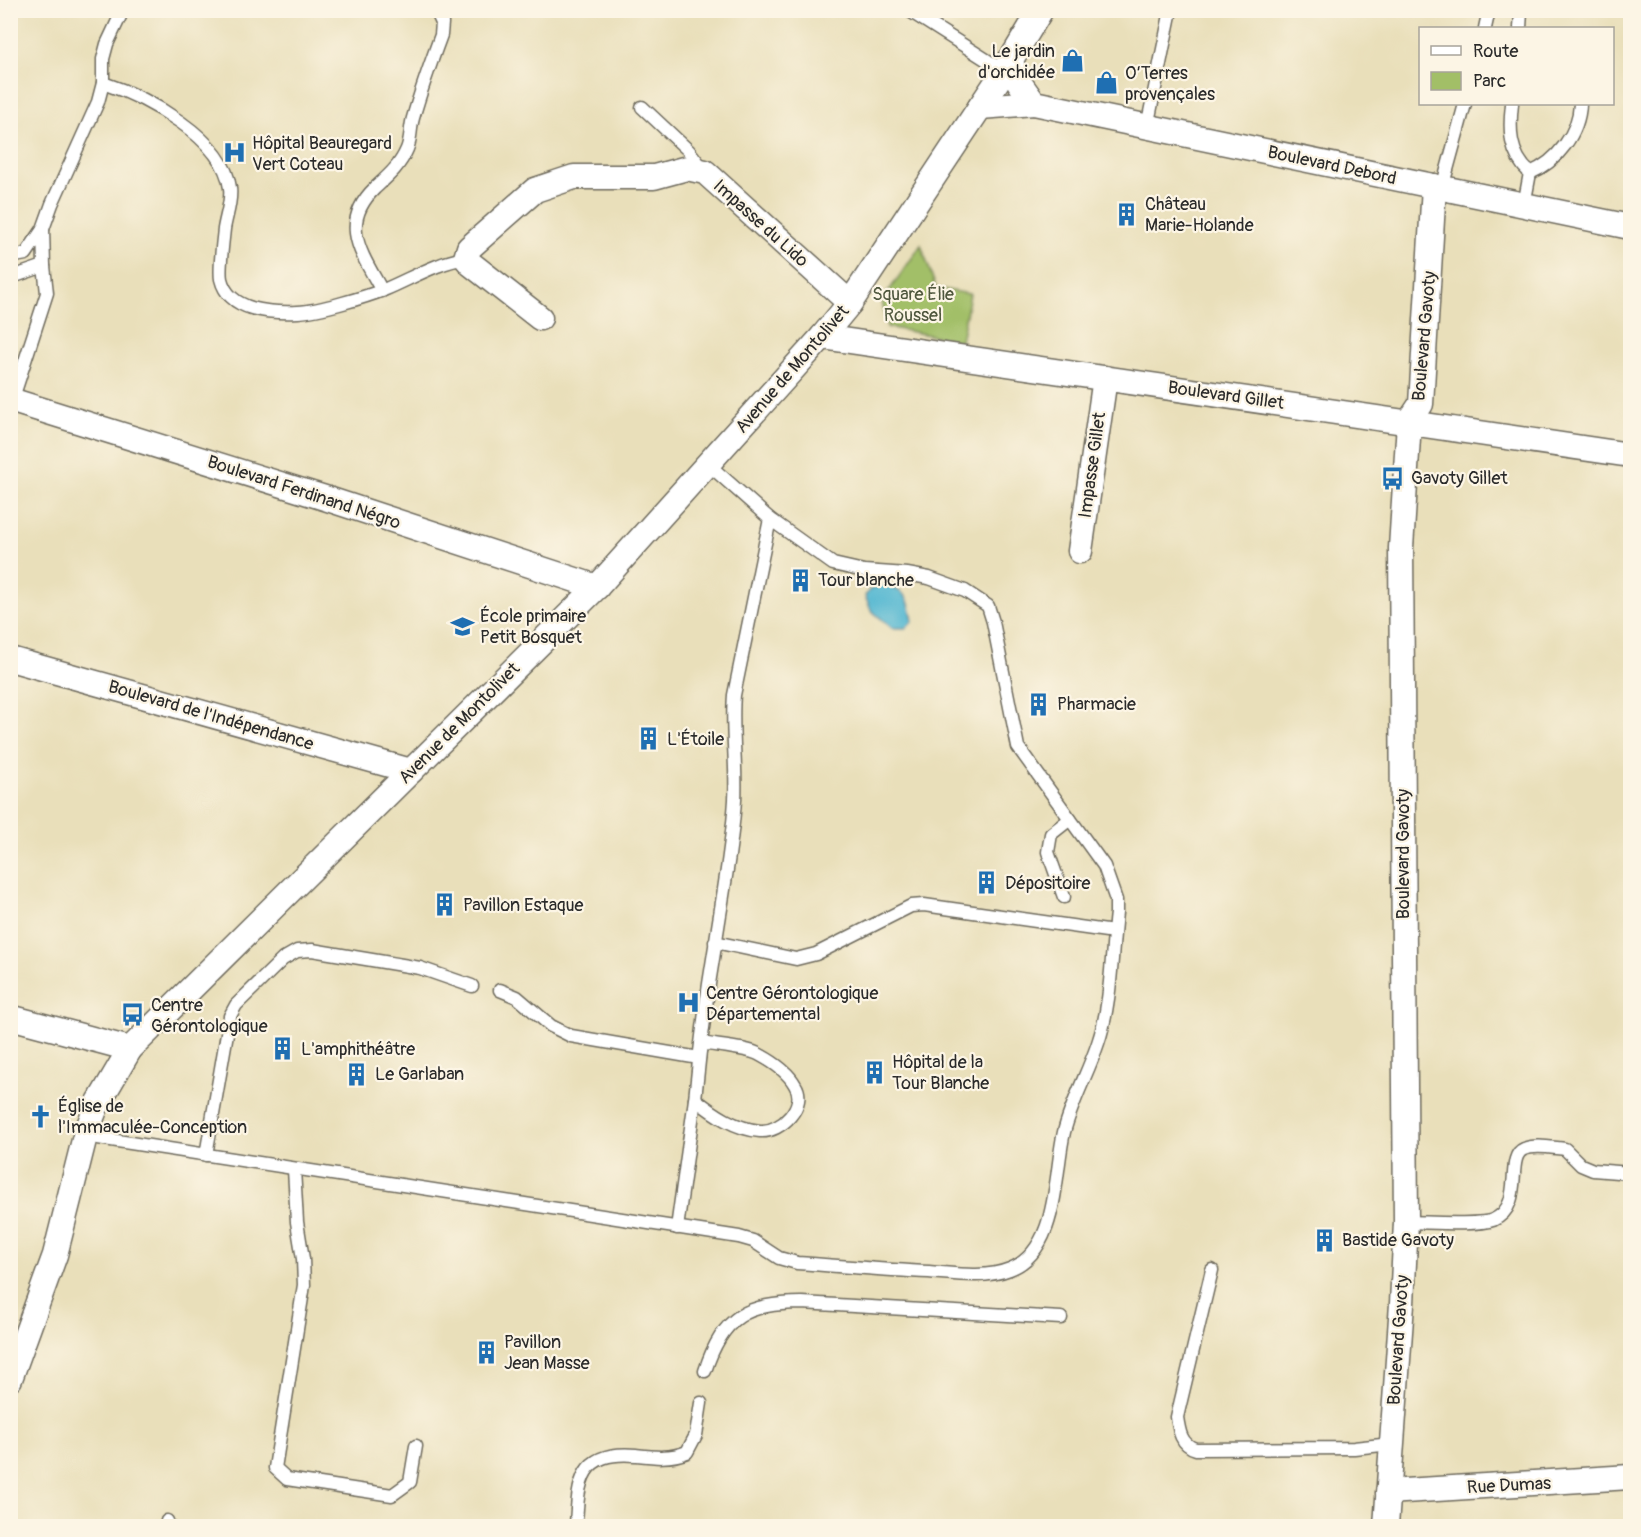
<svg xmlns="http://www.w3.org/2000/svg" width="1641" height="1537" font-family="Pangolin,sans-serif">
  <style>
    .green { fill: #a2bf67; stroke: #667549; stroke-width: 1.5 }
    .water { fill: #53b7d1; stroke: #3f717e; stroke-width: 1.5 }
    .lines { fill: none; stroke-linecap: round; stroke-linejoin: round }
    .lane-casing { stroke: #6e6a5d; stroke-width: 15 }
    .street-casing { stroke: #6e6a5d; stroke-width: 27 }
    .lane { stroke: #fff; stroke-width: 12 }
    .street { stroke: #fff; stroke-width: 24 }
    .labels { text-anchor: middle; stroke-width: 4.5; stroke-linejoin: round; paint-order: stroke }
    .poi-label { font-size: 18px; fill: #2b2b2b; stroke: #fcf5e5; text-anchor: start }
    .street-label { font-size: 18px; fill: #2b2b2b; stroke: #fcf5e5 }
    .park-label { font-size: 18px; fill: #4f573d; stroke: #fcf5e5 }
  </style>
  <rect width="100%" height="100%" fill="#fcf5e5"/>
  <filter id="ink" filterUnits="userSpaceOnUse"><feTurbulence type="fractalNoise" baseFrequency=".0167" numOctaves="2"/><feDisplacementMap in="SourceGraphic" scale="12" xChannelSelector="R" yChannelSelector="G"/><feConvolveMatrix kernelMatrix="1 2 1 2 8 2 1 2 1" color-interpolation-filters="sRGB"/></filter>
  <filter id="wash" filterUnits="userSpaceOnUse"><feTurbulence type="fractalNoise" baseFrequency=".008" numOctaves="4" result="noise"/><feDisplacementMap in="SourceGraphic" scale="24" xChannelSelector="R" yChannelSelector="G"/><feGaussianBlur stdDeviation="1.35" result="paint"/><feColorMatrix in="noise" values="0 0 0 0 0 0 0 0 0 0 0 0 0 0 0 0 0 1.4 0 .05"/><feComposite in="paint" operator="in"/></filter>
  <g filter="url(#wash)">
    <rect width="100%" height="100%" fill="#e9dfba"/>
    <polygon class="green" points="921,245 936,288 970,294 961,341 887,327 882,301"/>
    <path class="water" d="M883,585C907,591 909,597 913,621L906,628H892L871,610L865,596L870,589Z"/>
  </g>
  <g filter="url(#ink)">
    <g class="lines">
      <defs>
        <g id="lane">
          <polyline points="908,10 1004,71"/>
          <polyline points="1485,28 1489,10"/>
          <polyline points="1520,28 1521,12"/>
          <path d="M103,83C146,97 224,138 230,188C232,201 226,216 224,229C223,239 219,269 221,279C229,312 271,313 298,312C319,311 366,297 386,289C412,278 438,262 466,258"/>
          <path d="M1512,104C1509,130 1509,154 1530,173"/>
          <polyline points="642,107 689,151 703,169"/>
          <polyline points="1147,127 1171,10"/>
          <path d="M1530,173C1557,162 1579,133 1580,104"/>
          <polyline points="1442,188 1465,104"/>
          <polyline points="1524,205 1530,173"/>
          <polyline points="10,257 26,254 43,229 52,204 98,102 103,83 103,59 107,44 123,10"/>
          <polyline points="10,275 18,275 44,266 43,229"/>
          <path d="M382,291C362,254 338,224 375,188C388,176 400,166 407,149C411,140 410,128 413,118C421,90 431,62 441,35L442,23L436,10"/>
          <polyline points="12,401 47,293 44,266"/>
          <polyline points="1064,897 1048,852 1051,834 1070,819"/>
          <polyline points="715,942 796,959 816,954 911,906 924,905 1114,932"/>
          <polyline points="500,990 517,997 551,1026 571,1036 699,1058"/>
          <path d="M701,1043C716,1046 749,1048 760,1055C773,1062 788,1072 795,1085C808,1105 781,1133 760,1131C735,1129 714,1114 695,1099C700,1046 707,993 716,940C723,894 732,847 735,800C737,765 731,730 734,695L770,519L708,464"/>
          <path d="M85,1136L739,1237L753,1241L779,1258L797,1263C841,1266 885,1270 929,1272C955,1274 985,1279 1010,1269C1059,1250 1054,1174 1064,1132C1072,1101 1088,1073 1098,1043C1112,1002 1111,955 1116,913V900L1104,866L1018,747L993,622L988,606L965,591L929,578L907,574L864,571L833,564L770,519"/>
          <polyline points="206,1155 230,1016 236,1005 283,959 297,951 312,950 420,968 472,986"/>
          <polyline points="294,1169 297,1222 303,1259 304,1285 275,1468 287,1479 392,1495 410,1482 416,1446"/>
          <path d="M1406,1222C1426,1222 1477,1226 1493,1220C1526,1206 1504,1157 1524,1149C1535,1144 1553,1148 1565,1149L1581,1165L1593,1170L1630,1173"/>
          <polyline points="677,1228 695,1099"/>
          <path d="M1212,1270L1177,1417C1179,1431 1181,1445 1196,1449L1354,1448L1391,1444"/>
          <path d="M705,1371C723,1315 747,1304 802,1303L1061,1318"/>
          <polyline points="166,1526 167,1521"/>
          <path d="M576,1526C578,1481 580,1450 636,1455C654,1457 670,1459 687,1452L696,1435L701,1403"/>
        </g>
        <g id="street">
          <polyline points="1010,60 1019,82 1034,103 1630,227"/>
          <polyline points="980,107 1034,103"/>
          <polyline points="540,318 471,264 466,258 469,248 535,190 574,177 654,177 687,168 705,172 850,303"/>
          <polyline points="822,337 1630,455"/>
          <polyline points="10,400 328,499 597,587"/>
          <polyline points="1080,551 1105,378"/>
          <polyline points="10,659 411,771"/>
          <polyline points="10,1017 130,1049"/>
          <polyline points="10,1379 55,1255 85,1136 96,1107 130,1049 597,587 822,337 850,303 1004,71 1041,10"/>
          <polyline points="1388,1492 1630,1477"/>
          <polyline points="1386,1526 1402,1304 1406,1222 1401,548 1409,422 1421,404 1434,186"/>
        </g>
      </defs>
      <use href="#lane" class="lane-casing"/>
      <use href="#street" class="street-casing"/>
      <use href="#lane" class="lane"/>
      <use href="#street" class="street"/>
    </g>
  </g>
  <defs>
    <symbol id="shop-bare" viewBox="-9 -9 18 18"><path d="M-5-2.5h2.3a2.7 3.5 0 0 1 5.4 0H5L5.5 6h-11ZM-1.5-2.5h3a1.5 2.3 0 0 0-3 0Z" fill="#1f6fb2" stroke="#fcf5e5" stroke-width="2.5" paint-order="stroke"/></symbol>
    <symbol id="hospital-bare" viewBox="-9 -9 18 18"><path d="M-5-5h3v3.5h4V-5h3V5h-3V1.5h-4V5h-3Z" fill="#1f6fb2" stroke="#fcf5e5" stroke-width="2.5" paint-order="stroke"/></symbol>
    <symbol id="building-bare" viewBox="-9 -9 18 18"><path d="M-4-6H4V6H1V3H-1V6H-4ZM-2.5-4.3h1.7v1.8h-1.7ZM.8-4.3h1.7v1.8H.8ZM-2.5-1h1.7V.8h-1.7ZM.8-1h1.7V.8H.8Z" fill="#1f6fb2" stroke="#fcf5e5" stroke-width="2.5" paint-order="stroke"/></symbol>
    <symbol id="bus-bare" viewBox="-9 -9 18 18"><path d="M-5-6H5V4H4V6H2V4H-2V6H-4V4H-5ZM-3.5-4V0h7V-4ZM-3.5 1.2v1.5H-2V1.2ZM2 1.2v1.5H3.5V1.2Z" fill="#1f6fb2" stroke="#fcf5e5" stroke-width="2.5" paint-order="stroke"/></symbol>
    <symbol id="school-bare" viewBox="-9 -9 18 18"><path d="M0-5L7-2L0 1L-7-2ZM-4 1L0 2.5L4 1V4Q0 6-4 4Z" fill="#1f6fb2" stroke="#fcf5e5" stroke-width="2.5" paint-order="stroke"/></symbol>
    <symbol id="church-bare" viewBox="-9 -9 18 18"><path d="M-1.2-6h2.4v3.5h3.3v2.4h-3.3V6h-2.4V-.1h-3.3v-2.4h3.3Z" fill="#1f6fb2" stroke="#fcf5e5" stroke-width="2.5" paint-order="stroke"/></symbol>
  </defs>
  <g fill-rule="evenodd">
    <use href="#shop-bare" x="1056" y="44" width="33" height="33"/>
    <use href="#shop-bare" x="1090" y="66" width="33" height="33"/>
    <use href="#hospital-bare" x="218" y="136" width="33" height="33"/>
    <use href="#building-bare" x="1110" y="198" width="33" height="33"/>
    <use href="#bus-bare" x="1376" y="462" width="33" height="33"/>
    <use href="#building-bare" x="784" y="564" width="33" height="33"/>
    <use href="#school-bare" x="446" y="610" width="33" height="33"/>
    <use href="#building-bare" x="1022" y="688" width="33" height="33"/>
    <use href="#building-bare" x="632" y="722" width="33" height="33"/>
    <use href="#building-bare" x="970" y="866" width="33" height="33"/>
    <use href="#building-bare" x="428" y="888" width="33" height="33"/>
    <use href="#hospital-bare" x="672" y="986" width="33" height="33"/>
    <use href="#bus-bare" x="116" y="998" width="33" height="33"/>
    <use href="#building-bare" x="266" y="1032" width="33" height="33"/>
    <use href="#building-bare" x="858" y="1056" width="33" height="33"/>
    <use href="#building-bare" x="340" y="1058" width="33" height="33"/>
    <use href="#church-bare" x="24" y="1100" width="33" height="33"/>
    <use href="#building-bare" x="1308" y="1224" width="33" height="33"/>
    <use href="#building-bare" x="470" y="1336" width="33" height="33"/>
  </g>
  <g class="labels">
    <g class="poi-label">
      <text x="1055" y="57" text-anchor="end">Le jardin<tspan x="1055" dy="21">d'orchidée</tspan></text>
      <text x="1125" y="79">O’Terres<tspan x="1125" dy="21">provençales</tspan></text>
      <text x="252" y="149">Hôpital Beauregard<tspan x="252" dy="21">Vert Coteau</tspan></text>
      <text x="1145" y="210">Château<tspan x="1145" dy="21">Marie-Holande</tspan></text>
      <text x="1411" y="484">Gavoty Gillet</text>
      <text x="818" y="586">Tour blanche</text>
      <text x="480" y="622">École primaire<tspan x="480" dy="21">Petit Bosquet</tspan></text>
      <text x="1057" y="710">Pharmacie</text>
      <text x="667" y="745">L'Étoile</text>
      <text x="1005" y="889">Dépositoire</text>
      <text x="463" y="911">Pavillon Estaque</text>
      <text x="706" y="999">Centre Gérontologique<tspan x="706" dy="21">Départemental</tspan></text>
      <text x="151" y="1011">Centre<tspan x="151" dy="21">Gérontologique</tspan></text>
      <text x="301" y="1055">L'amphithéâtre</text>
      <text x="892" y="1068">Hôpital de la<tspan x="892" dy="21">Tour Blanche</tspan></text>
      <text x="375" y="1080">Le Garlaban</text>
      <text x="58" y="1112">Église de<tspan x="58" dy="21">l'Immaculée-Conception</tspan></text>
      <text x="1342" y="1246">Bastide Gavoty</text>
      <text x="504" y="1348">Pavillon<tspan x="504" dy="21">Jean Masse</tspan></text>
    </g>
    <g class="street-label">
      <text transform="translate(1332 165) rotate(12)" y="6">Boulevard Debord</text>
      <text transform="translate(761 223) rotate(42)" y="6">Impasse du Lido</text>
      <text transform="translate(1424 336) rotate(-85)" y="6">Boulevard Gavoty</text>
      <text transform="translate(792 369) rotate(-49)" y="6">Avenue de Montolivet</text>
      <text transform="translate(1226 395) rotate(8)" y="6">Boulevard Gillet</text>
      <text transform="translate(1092 465) rotate(-82)" y="6">Impasse Gillet</text>
      <text transform="translate(304 492) rotate(18)" y="6">Boulevard Ferdinand Négro</text>
      <text transform="translate(211 715) rotate(16)" y="6">Boulevard de l'Indépendance</text>
      <text transform="translate(459 723) rotate(-45)" y="6">Avenue de Montolivet</text>
      <text transform="translate(1403 854) rotate(-90)" y="6">Boulevard Gavoty</text>
      <text transform="translate(1398 1340) rotate(-86)" y="6">Boulevard Gavoty</text>
      <text transform="translate(1509 1485) rotate(-3)" y="6">Rue Dumas</text>
    </g>
    <g class="park-label">
      <text x="913" y="300">Square Élie<tspan x="913" dy="21">Roussel</tspan></text>
    </g>
  </g>
  <rect width="1641" height="1537" fill="none" stroke="#fcf5e5" stroke-width="36"/>
  <rect x="1419" y="27" width="195" height="78" fill="#fcf5e5" stroke="#a8a49b" stroke-width="1.5"/>
  <rect x="1431" y="46" width="30" height="9" fill="#ffffff" stroke="#a8a49b" stroke-width="1.5"/>
  <text x="1473" y="57" font-size="18" fill="#2b2b2b">Route</text>
  <rect x="1431" y="72" width="30" height="18" fill="#a2bf67" stroke="#a8a49b" stroke-width="1.5"/>
  <text x="1473" y="87" font-size="18" fill="#2b2b2b">Parc</text>
</svg>
